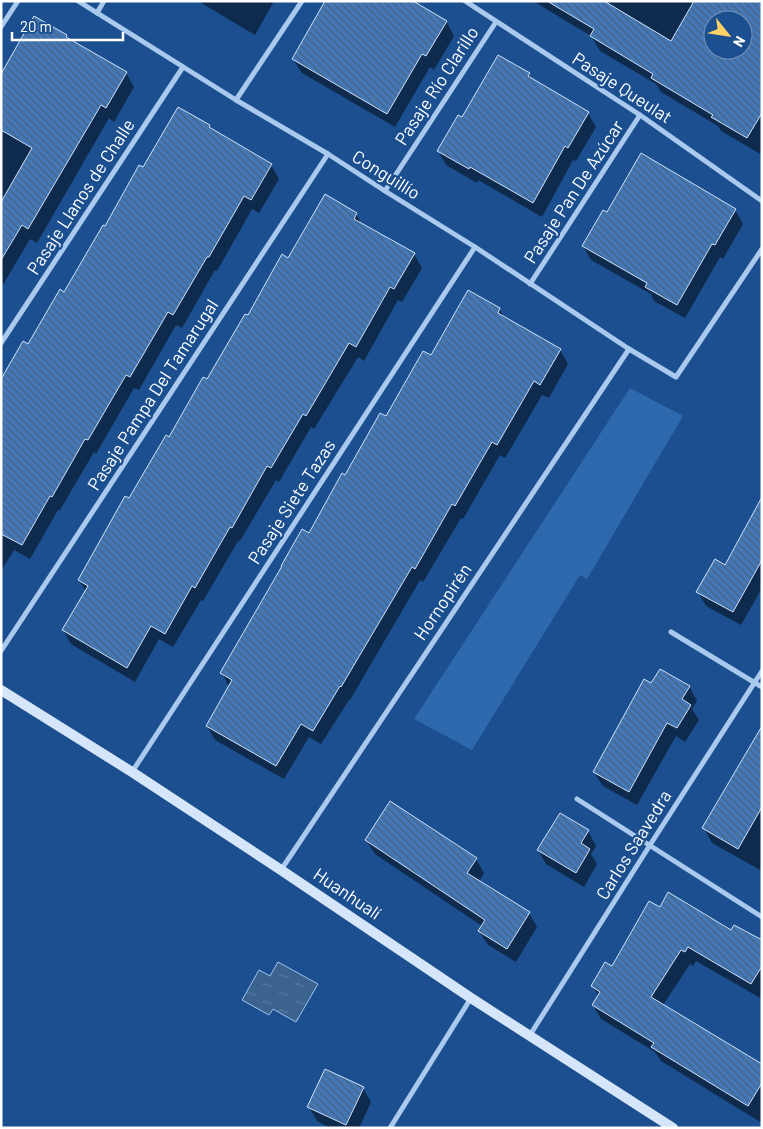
<svg xmlns="http://www.w3.org/2000/svg" width="763" height="1129" font-family="Barlow,sans-serif">
  <style>
    .green { fill: #2e69ad }
    .water { fill: url(#water-ripples); stroke: #9cc4f0 }
    .shadow { fill: #0007; fill-rule: evenodd }
    .building { fill: url(#building-back-hatch); stroke: #cfe3fa; fill-rule: evenodd }
    .lines { fill: none; stroke-linecap: round; stroke-linejoin: round }
    .street { stroke: #a9c9ee; stroke-width: 5 }
    .secondary { stroke: #d6e6fa; stroke-width: 10 }
    .labels { text-anchor: middle; stroke-width: 4.5; stroke-linejoin: round; paint-order: stroke }
    .street-label { font-size: 18px; fill: #fff; stroke: #1b4f8f }
  </style>
  <defs>
    <pattern id="water-ripples" width="26" height="14" patternUnits="userSpaceOnUse" patternTransform="scale(1.25)"><rect width="26" height="14" fill="#3c6290"/><path d="M2 4q2-2 4 0t4 0M15 11q2-2 4 0t4 0" fill="none" stroke="#597aa1"/></pattern>
    <pattern id="building-back-hatch" width="6" height="6" patternUnits="userSpaceOnUse" patternTransform="scale(1.25)"><rect width="6" height="6" fill="#4478b7"/><path d="M-1 5l2 2M0 0l6 6M5-1l2 2" fill="none" stroke="#486282"/></pattern>
  </defs>
  <rect width="100%" height="100%" fill="#1b4f8f"/>
  <polygon class="green" points="630,388 683,416 587,579 580,575 472,750 414,719"/>
  <polygon class="water" points="278,962 318,984 296,1022 273,1009 269,1015 242,1000 259,970 270,976"/>
  <g class="shadow">
    <polygon points="198,1 274,1 255,35"/>
    <path d="M533,1H739L762,15V155L721,131L718,126L661,92L656,84L600,51L591,36ZM713,20H743V50H713Z"/>
    <polygon points="446,21 454,36 434,70 430,67 395,127 302,73 293,59"/>
    <polygon points="66,36 68,40 126,73 134,87 114,122 109,118 37,243 30,239 1,288 1,76"/>
    <polygon points="529,74 533,81 588,113 596,127 576,161 573,160 542,217 478,180 477,183 446,165 438,151 462,119"/>
    <polygon points="209,126 211,130 271,165 279,179 259,213 252,209 217,271 215,270 182,328 176,325 139,390 134,388 96,454 94,452 60,510 58,510 30,559 14,550 1,571 1,382 29,345 64,293 144,169"/>
    <polygon points="735,210 743,224 723,259 720,257 685,318 654,301 651,294 591,260 583,246"/>
    <polygon points="356,214 362,225 414,254 422,268 402,302 398,300 364,361 358,357 314,429 311,427 279,482 276,480 240,541 238,541 203,601 201,600 173,647 159,639 135,682 71,644 63,630 86,591 79,580 130,500 248,317 289,260"/>
    <polygon points="499,309 505,318 560,350 568,364 549,398 542,395 505,458 500,455 463,519 461,518 423,582 420,580 350,700 349,700 321,744 309,737 284,779 215,740 207,726 229,687 222,673 345,476 386,418 431,357"/>
    <polygon points="762,500 762,588 741,625 706,606 698,592 726,567"/>
    <polygon points="652,685 689,686 697,701 692,709 699,720 685,742 676,736 637,805 603,786 594,772"/>
    <polygon points="762,746 762,871 712,843 704,828"/>
    <polygon points="588,831 596,846 591,854 597,864 584,887 546,864 538,850"/>
    <polygon points="366,840 476,859 484,873 479,882 529,913 537,927 516,962 488,945 479,931 482,926 375,854"/>
    <polygon points="660,909 762,942 762,999 696,961 693,966 690,964 663,1005 762,1065 762,1123 661,1061 655,1052 601,1019 593,1005 599,996 592,986 612,967"/>
    <polygon points="363,1088 371,1102 359,1128 330,1128 317,1121 309,1107"/>
  </g>
  <g class="building">
    <polygon points="325,1 413,1 447,21 426,56 422,54 387,114 292,59"/>
    <path d="M547,1H604L671,41L694,1H762V113L747,138L711,117L713,115L651,78L653,74L590,36L594,29ZM713,20H743V50H713Z"/>
    <polygon points="34,16 67,35 66,37 127,72 106,108 101,105 28,229 22,225 1,260 1,202 32,148 1,130 1,74"/>
    <polygon points="498,55 530,73 528,76 589,112 568,148 565,146 533,203 470,167 469,169 437,151 458,115 462,117"/>
    <polygon points="178,107 210,125 209,127 272,164 251,200 244,196 209,257 207,257 173,315 168,312 130,377 126,375 88,440 85,439 52,497 50,496 22,545 1,534 1,379 23,341 28,344 60,289 64,292 103,225 105,226 139,165 143,167"/>
    <polygon points="641,153 736,209 715,245 712,244 677,305 645,287 647,283 582,246 603,210 607,212"/>
    <polygon points="325,194 357,213 354,219 415,253 394,289 390,287 356,347 349,343 306,416 303,414 271,468 267,466 232,528 230,527 195,588 192,586 165,634 151,626 127,668 62,630 88,586 78,580 125,496 129,498 166,435 169,437 203,377 207,379 245,314 248,315 282,254 288,258"/>
    <polygon points="468,290 500,308 498,313 561,349 540,385 534,381 497,445 492,442 455,506 452,504 415,569 412,567 341,687 340,686 313,731 301,724 276,766 206,726 232,680 220,673 282,566 281,566 302,529 309,533 342,473 345,475 380,413 386,416 423,351 431,355"/>
    <polygon points="762,497 762,560 733,612 696,592 715,559 725,565"/>
    <polygon points="660,669 690,686 682,699 691,705 677,728 667,723 629,792 593,772 644,679 651,683"/>
    <polygon points="762,726 762,807 738,849 702,828"/>
    <polygon points="390,801 477,858 467,873 530,912 507,949 478,931 485,920 365,840"/>
    <polygon points="560,813 589,830 581,843 590,849 576,873 537,850"/>
    <polygon points="668,892 731,930 734,925 762,940 762,966 751,984 688,947 685,952 681,950 651,997 762,1064 762,1083 748,1106 651,1047 654,1043 592,1005 600,992 591,986 605,962 612,966 649,901 660,907"/>
    <polygon points="325,1069 364,1087 346,1125 307,1107"/>
  </g>
  <g class="lines">
    <g class="street">
      <polyline points="78,1 236,100 328,154 385,191 475,247 629,349 676,377 762,249"/>
      <polyline points="465,1 640,115 762,201"/>
      <polyline points="97,13 104,1"/>
      <polyline points="1,27 18,1"/>
      <polyline points="236,100 302,1"/>
      <polyline points="385,191 496,22"/>
      <polyline points="530,284 640,115"/>
      <polyline points="1,343 183,67"/>
      <polyline points="671,632 762,687"/>
      <polyline points="1,651 328,154"/>
      <polyline points="132,772 475,247"/>
      <polyline points="577,799 762,917"/>
      <polyline points="281,870 629,349"/>
      <polyline points="530,1035 650,845 762,671"/>
      <polyline points="390,1128 471,998"/>
    </g>
    <polyline class="secondary" points="1,690 132,772 281,870 471,998 673,1128"/>
  </g>
  <g class="labels">
    <g class="street-label">
      <text transform="translate(437 86) rotate(-57)" y="6">Pasaje Río Clarillo</text>
      <text transform="translate(622 88) rotate(33)" y="6">Pasaje Queulat</text>
      <text transform="translate(386 175) rotate(32)" y="6">Conguillío</text>
      <text transform="translate(574 192) rotate(-57)" y="6">Pasaje Pan De Azúcar</text>
      <text transform="translate(81 197) rotate(-57)" y="6">Pasaje Llanos de Challe</text>
      <text transform="translate(153 395) rotate(-57)" y="6">Pasaje Pampa Del Tamarugal</text>
      <text transform="translate(292 502) rotate(-57)" y="6">Pasaje Siete Tazas</text>
      <text transform="translate(443 602) rotate(-56)" y="6">Hornopirén</text>
      <text transform="translate(634 845) rotate(-58)" y="6">Carlos Saavedra</text>
      <text transform="translate(347 894) rotate(34)" y="6">Huanhualí</text>
    </g>
  </g>
  <rect width="763" height="1129" fill="none" stroke="#ffffff" stroke-width="5"/>
  <g transform="translate(728 35) rotate(120)"><circle r="24" fill="#1b4f8f" stroke="#7695bc"/>
  <path d="M0-4L9 19L0 12L-9 19Z" fill="#ffd166"/>
  <text y="-8" font-size="14" font-weight="bold" text-anchor="middle" fill="#ffffff">N</text>
  </g>
  <path d="M12 32v8h111v-8" fill="none" stroke="#ffffff" stroke-width="2.5"/>
  <text x="20" y="32" font-size="15" fill="#ffffff" stroke="#1b4f8f" stroke-width="4" paint-order="stroke">20 m</text>
</svg>
